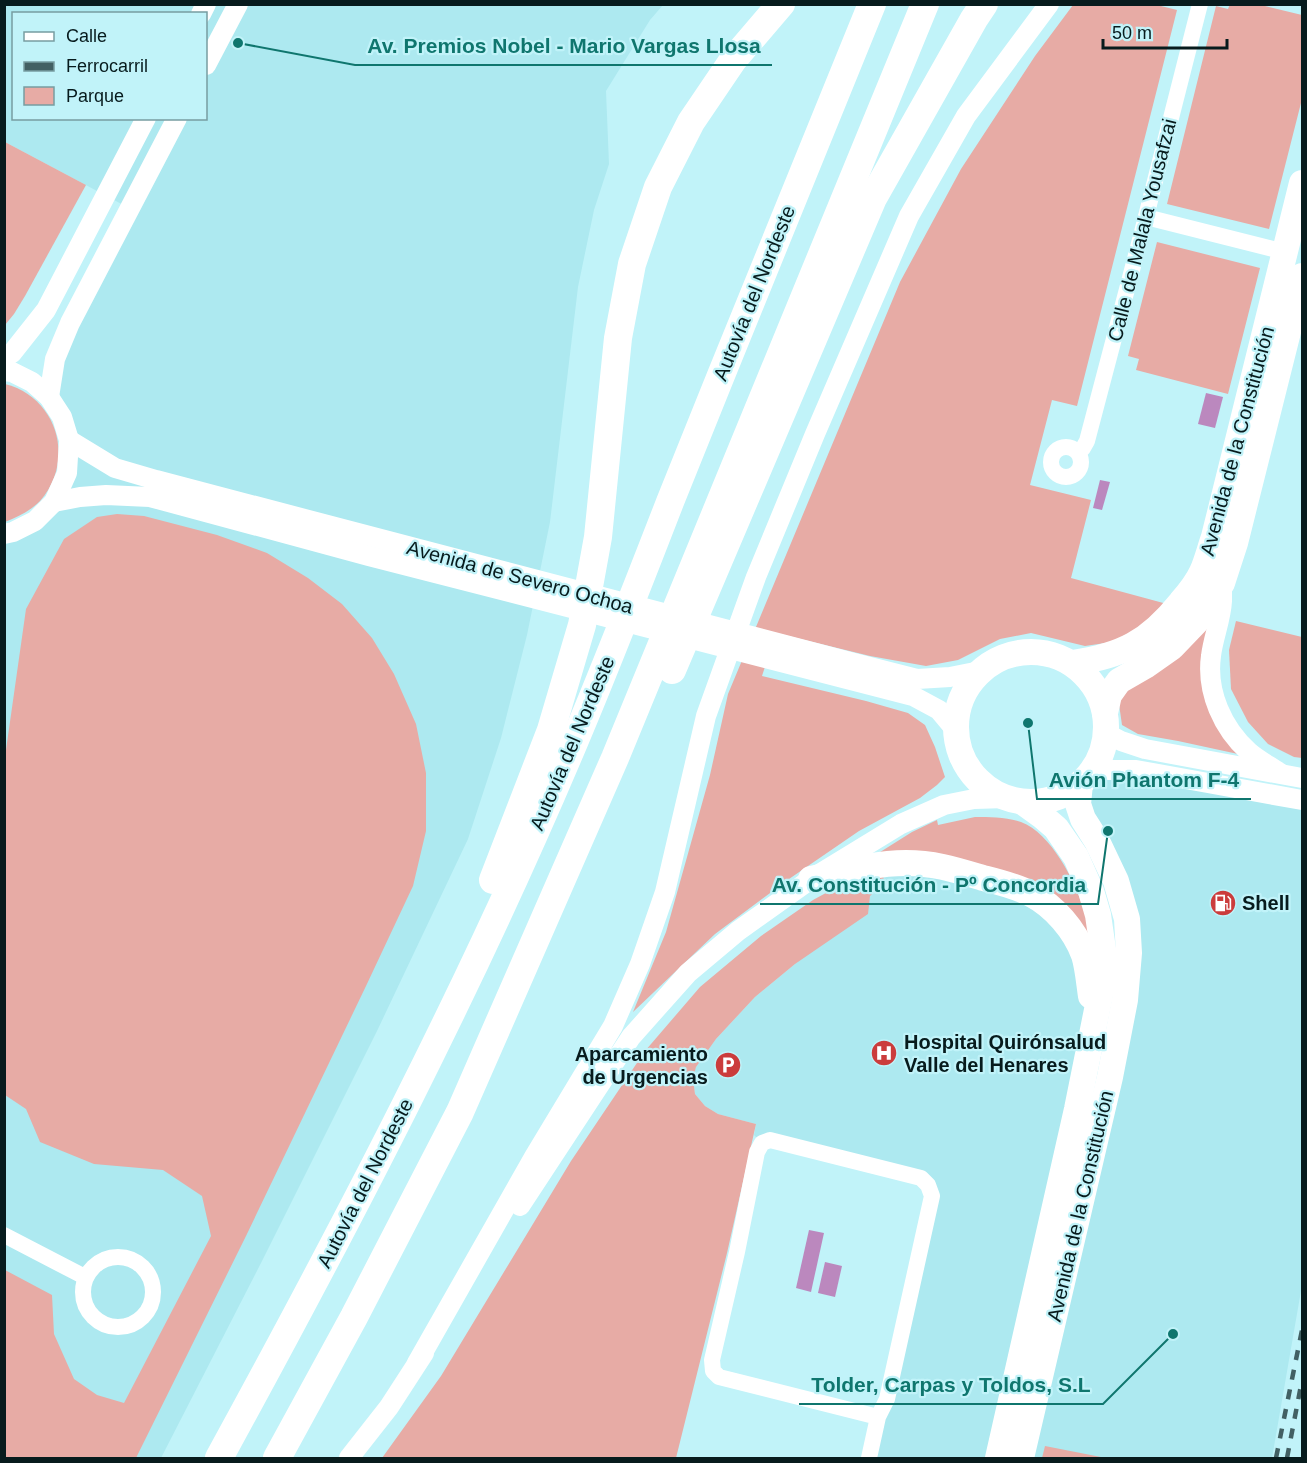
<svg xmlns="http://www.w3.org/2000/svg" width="1307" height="1463" font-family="Arial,sans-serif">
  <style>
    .built { fill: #ade9f0; fill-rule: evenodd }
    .green { fill: #e7aba5 }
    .water { fill: #bb88be }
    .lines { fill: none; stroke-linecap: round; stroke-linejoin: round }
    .minor { stroke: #fff; stroke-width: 16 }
    .tertiary { stroke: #fff; stroke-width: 20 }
    .primary { stroke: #fff; stroke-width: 26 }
    .motorway { stroke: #fff; stroke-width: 28 }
    .rail { stroke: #426063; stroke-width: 4.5; stroke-dasharray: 10 10; stroke-linecap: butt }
    .labels { text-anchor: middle; stroke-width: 4.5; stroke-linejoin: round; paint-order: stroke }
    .street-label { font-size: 20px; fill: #071b1d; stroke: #c1f3f9 }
    .poi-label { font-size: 20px; font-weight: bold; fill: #071b1d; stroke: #c1f3f9; text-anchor: start }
    .leader { fill: none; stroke: #0f766e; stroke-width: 2 }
    .callout-dot { fill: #0f766e; stroke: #c1f3f9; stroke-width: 2 }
    .callout-label { font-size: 21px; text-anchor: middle; font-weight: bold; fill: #0f766e; stroke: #c1f3f9; stroke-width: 4.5; stroke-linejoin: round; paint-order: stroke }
  </style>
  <rect width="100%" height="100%" fill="#c1f3f9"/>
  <g class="built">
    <path d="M5,5H663L650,20L606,91L609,164L594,210L578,287L550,522L527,635L501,738L468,839L377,1031L261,1263L161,1458H5V534L35,521L67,473L49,397L55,359L129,208L5,142ZM14,14H206V118H14Z"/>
    <polygon points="1092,770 1302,800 1302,1285 1272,1458 1021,1458 1129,953 1083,819"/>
    <polygon points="907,863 1052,908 1091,994 998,1458 869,1458 928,1185 762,1143 754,1135 756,1124 718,1114 705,1106 695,1094 693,1077 696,1066 716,1039 755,997 795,964 870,896 883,873"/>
  </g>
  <g class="green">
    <polygon points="1230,4 1261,5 1302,15 1302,99 1269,229 1167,204 1216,6 1228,9"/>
    <polygon points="1073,5 1157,5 1177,10 1077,406 1052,400 1030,485 1091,500 1071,578 1167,604 1137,629 1112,642 1085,646 1031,633 1000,639 958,660 926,666 870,656 776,633 762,676 866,701 908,713 925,725 935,747 945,777 937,785 920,798 859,831 789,879 715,934 633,1012 666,932 710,775 728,694 900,282 961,169 1035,56"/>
    <polygon points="5,142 86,185 25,296 14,314 5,325"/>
    <polygon points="1157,242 1260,268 1228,394 1136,370 1139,359 1128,356"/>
    <path d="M5,384C57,397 76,460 40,501C30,511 18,517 5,522Z"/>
    <polygon points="117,514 144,516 217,535 267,553 308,578 342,604 372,638 394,674 416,724 426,773 426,831 413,886 366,986 246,1236 136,1458 5,1458 5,1270 52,1295 54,1334 74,1379 97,1395 124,1403 211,1236 202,1196 163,1170 94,1164 40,1142 26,1109 5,1095 4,764 26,609 64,539 97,517"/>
    <polygon points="1236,621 1302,637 1302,758 1294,757 1268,744 1248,722 1231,689 1229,650"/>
    <polygon points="1208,627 1204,652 1238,754 1178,741 1138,734 1122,725 1119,704 1122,693"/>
    <path d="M975,817C990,817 1006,817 1021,822C1051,833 1076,882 1084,911C1087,920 1088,929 1090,939L1076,917L877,854L912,832L937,820L938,825Z"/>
    <polygon points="883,873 884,883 870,896 868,914 795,964 755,997 716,1039 696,1067 693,1078 695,1094 705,1106 718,1114 756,1124 727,1253 676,1458 382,1458 441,1376 571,1161 645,1051 700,987 761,936 813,900 846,882"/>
    <polygon points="1045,1446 1106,1458 1042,1458"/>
  </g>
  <g class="water">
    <polygon points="1206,393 1223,397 1215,428 1198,424"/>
    <polygon points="1100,480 1110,482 1102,510 1093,508"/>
    <polygon points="809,1230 824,1233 811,1292 796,1288"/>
    <polygon points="825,1262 842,1266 835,1297 818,1293"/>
  </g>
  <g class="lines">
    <g class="minor">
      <polyline points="1146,217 1285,252"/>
      <circle cx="1066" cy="462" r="15"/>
      <polyline points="1079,452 1083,448 1087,441 1141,236 1200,4"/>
      <polyline points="4,1235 85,1277"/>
      <circle cx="118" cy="1292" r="35"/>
      <polyline points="869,1458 878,1417 887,1399 932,1196 928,1185 921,1178 770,1140 762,1143 757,1152 737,1252 712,1360 713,1371 719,1377 878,1417"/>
    </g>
    <g class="tertiary">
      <polyline points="201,14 206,4"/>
      <polyline points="206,65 238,4"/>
      <polyline points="4,358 12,353 46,310 146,118"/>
      <polyline points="4,371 12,372 32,382 49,397 62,417 69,440 67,473 54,502 35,521 13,532 4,534"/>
      <polyline points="49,397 55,359 70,323 177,118"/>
      <polyline points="69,440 115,468 156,480 850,662 917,679 950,677 980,671"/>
      <polyline points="54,502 80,497 106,495 150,497 369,556 913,696 939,710 954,728"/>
      <path d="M1222,583C1222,589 1222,595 1222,601C1221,620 1213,638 1211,656C1206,692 1223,729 1249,752C1258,760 1270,766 1280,773"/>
      <polyline points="1106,733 1121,741 1145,749 1302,778"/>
      <polyline points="1092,770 1136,770 1302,800"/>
      <polyline points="520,1206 631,1037 688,973 738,931 811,879 901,824 944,805 974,799 1006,798"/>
      <polyline points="417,1363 534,1157 613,1026 640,964 665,892 706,716 756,577 815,434 909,216 966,116 1049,4"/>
      <polyline points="349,1458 389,1407 424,1353"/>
    </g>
    <g class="primary">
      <circle cx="1031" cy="727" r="75"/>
      <path d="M1072,663C1122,656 1149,642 1181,602C1189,593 1197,583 1202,572C1207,561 1210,548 1214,537L1302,183"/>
      <polyline points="1105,713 1109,695 1119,681 1145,666 1172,647 1196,622 1222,583 1235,543 1302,276"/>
      <path d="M811,879C843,872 873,863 906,863C935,863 956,870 983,878C999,882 1016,886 1031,894C1054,906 1075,930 1084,955C1088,968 1089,983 1091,996"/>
      <polyline points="998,1458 1077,1109 1101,990 1104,956 1098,915 1091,891 1076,857 1056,828 1042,816 1024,803"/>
      <polyline points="1021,1458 1110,1077 1125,1000 1129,953 1127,919 1116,881 1097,841 1083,819 1078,804 1080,784"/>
    </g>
    <g class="motorway">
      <polyline points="672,670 873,198 974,19 984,4"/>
      <polyline points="493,880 551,730 582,625 598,537 618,338 632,264 658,187 691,122 733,60 781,4"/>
      <path d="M219,1458C347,1224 471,987 575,740C608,662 639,582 670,502C737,336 803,170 872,4"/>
      <polyline points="277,1458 354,1317 460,1112 615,758 925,4"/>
    </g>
    <g class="rail">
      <polyline points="1276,1458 1302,1330"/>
      <polyline points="1287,1458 1302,1380"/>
    </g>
  </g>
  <defs>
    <symbol id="fuel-disc" viewBox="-11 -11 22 22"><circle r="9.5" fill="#cb3c3c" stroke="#c1f3f9"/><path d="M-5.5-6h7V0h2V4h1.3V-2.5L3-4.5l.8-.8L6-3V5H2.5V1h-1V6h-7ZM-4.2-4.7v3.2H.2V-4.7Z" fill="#fff"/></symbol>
    <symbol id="hospital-disc" viewBox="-11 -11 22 22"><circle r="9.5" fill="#cb3c3c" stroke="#c1f3f9"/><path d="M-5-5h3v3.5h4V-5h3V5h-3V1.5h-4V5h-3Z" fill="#fff"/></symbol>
    <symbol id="parking-disc" viewBox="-11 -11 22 22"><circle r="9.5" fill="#cb3c3c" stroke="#c1f3f9"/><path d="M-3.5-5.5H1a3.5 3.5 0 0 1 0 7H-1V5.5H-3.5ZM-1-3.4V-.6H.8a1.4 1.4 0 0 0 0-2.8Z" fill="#fff"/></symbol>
  </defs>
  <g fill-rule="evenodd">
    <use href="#fuel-disc" x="1208" y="888" width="30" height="30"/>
    <use href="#hospital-disc" x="869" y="1038" width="30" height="30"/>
    <use href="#parking-disc" x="713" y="1050" width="30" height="30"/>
  </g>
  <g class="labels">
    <g class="street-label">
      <text transform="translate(1142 230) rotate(-76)" y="7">Calle de Malala Yousafzai</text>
      <text transform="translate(754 293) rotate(-68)" y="7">Autovía del Nordeste</text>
      <text transform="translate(1237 441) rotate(-75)" y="7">Avenida de la Constitución</text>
      <text transform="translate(520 577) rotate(15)" y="7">Avenida de Severo Ochoa</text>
      <text transform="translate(572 743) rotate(-67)" y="7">Autovía del Nordeste</text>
      <text transform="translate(365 1183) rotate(-63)" y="7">Autovía del Nordeste</text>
      <text transform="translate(1080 1206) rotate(-77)" y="7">Avenida de la Constitución</text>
    </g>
    <g class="poi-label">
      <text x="1242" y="910">Shell</text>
      <text x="904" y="1049">Hospital Quirónsalud<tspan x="904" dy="23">Valle del Henares</tspan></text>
      <text x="708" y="1061" text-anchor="end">Aparcamiento<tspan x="708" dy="23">de Urgencias</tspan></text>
    </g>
  </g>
  <path class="leader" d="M238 43L355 65H772M1028 723L1037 799H1251M1108 831L1098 904H760M1173 1334L1103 1404H799"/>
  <g class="callout-dot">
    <circle cx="238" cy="43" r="6"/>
    <circle cx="1028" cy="723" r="6"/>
    <circle cx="1108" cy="831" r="6"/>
    <circle cx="1173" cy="1334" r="6"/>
  </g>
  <g class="callout-label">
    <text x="564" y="53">Av. Premios Nobel - Mario Vargas Llosa</text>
    <text x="1144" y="787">Avión Phantom F-4</text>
    <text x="929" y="892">Av. Constitución - Pº Concordia</text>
    <text x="951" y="1392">Tolder, Carpas y Toldos, S.L</text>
  </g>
  <rect width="1307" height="1463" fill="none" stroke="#071b1d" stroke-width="12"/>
  <rect x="12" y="12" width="195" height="108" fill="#c1f3f9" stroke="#779da1" stroke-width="1.5"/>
  <rect x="24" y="32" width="30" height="9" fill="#ffffff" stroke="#779da1" stroke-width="1.5"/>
  <text x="66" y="42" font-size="18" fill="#071b1d">Calle</text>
  <rect x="24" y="62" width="30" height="9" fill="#426063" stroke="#779da1" stroke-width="1.5"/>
  <text x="66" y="72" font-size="18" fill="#071b1d">Ferrocarril</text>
  <rect x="24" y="87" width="30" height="18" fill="#e7aba5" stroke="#779da1" stroke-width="1.5"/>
  <text x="66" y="102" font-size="18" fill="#071b1d">Parque</text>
  <path d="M1103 39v9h124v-9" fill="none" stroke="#071b1d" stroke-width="3"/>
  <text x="1112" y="39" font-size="18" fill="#071b1d" stroke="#c1f3f9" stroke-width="4.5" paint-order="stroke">50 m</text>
</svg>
